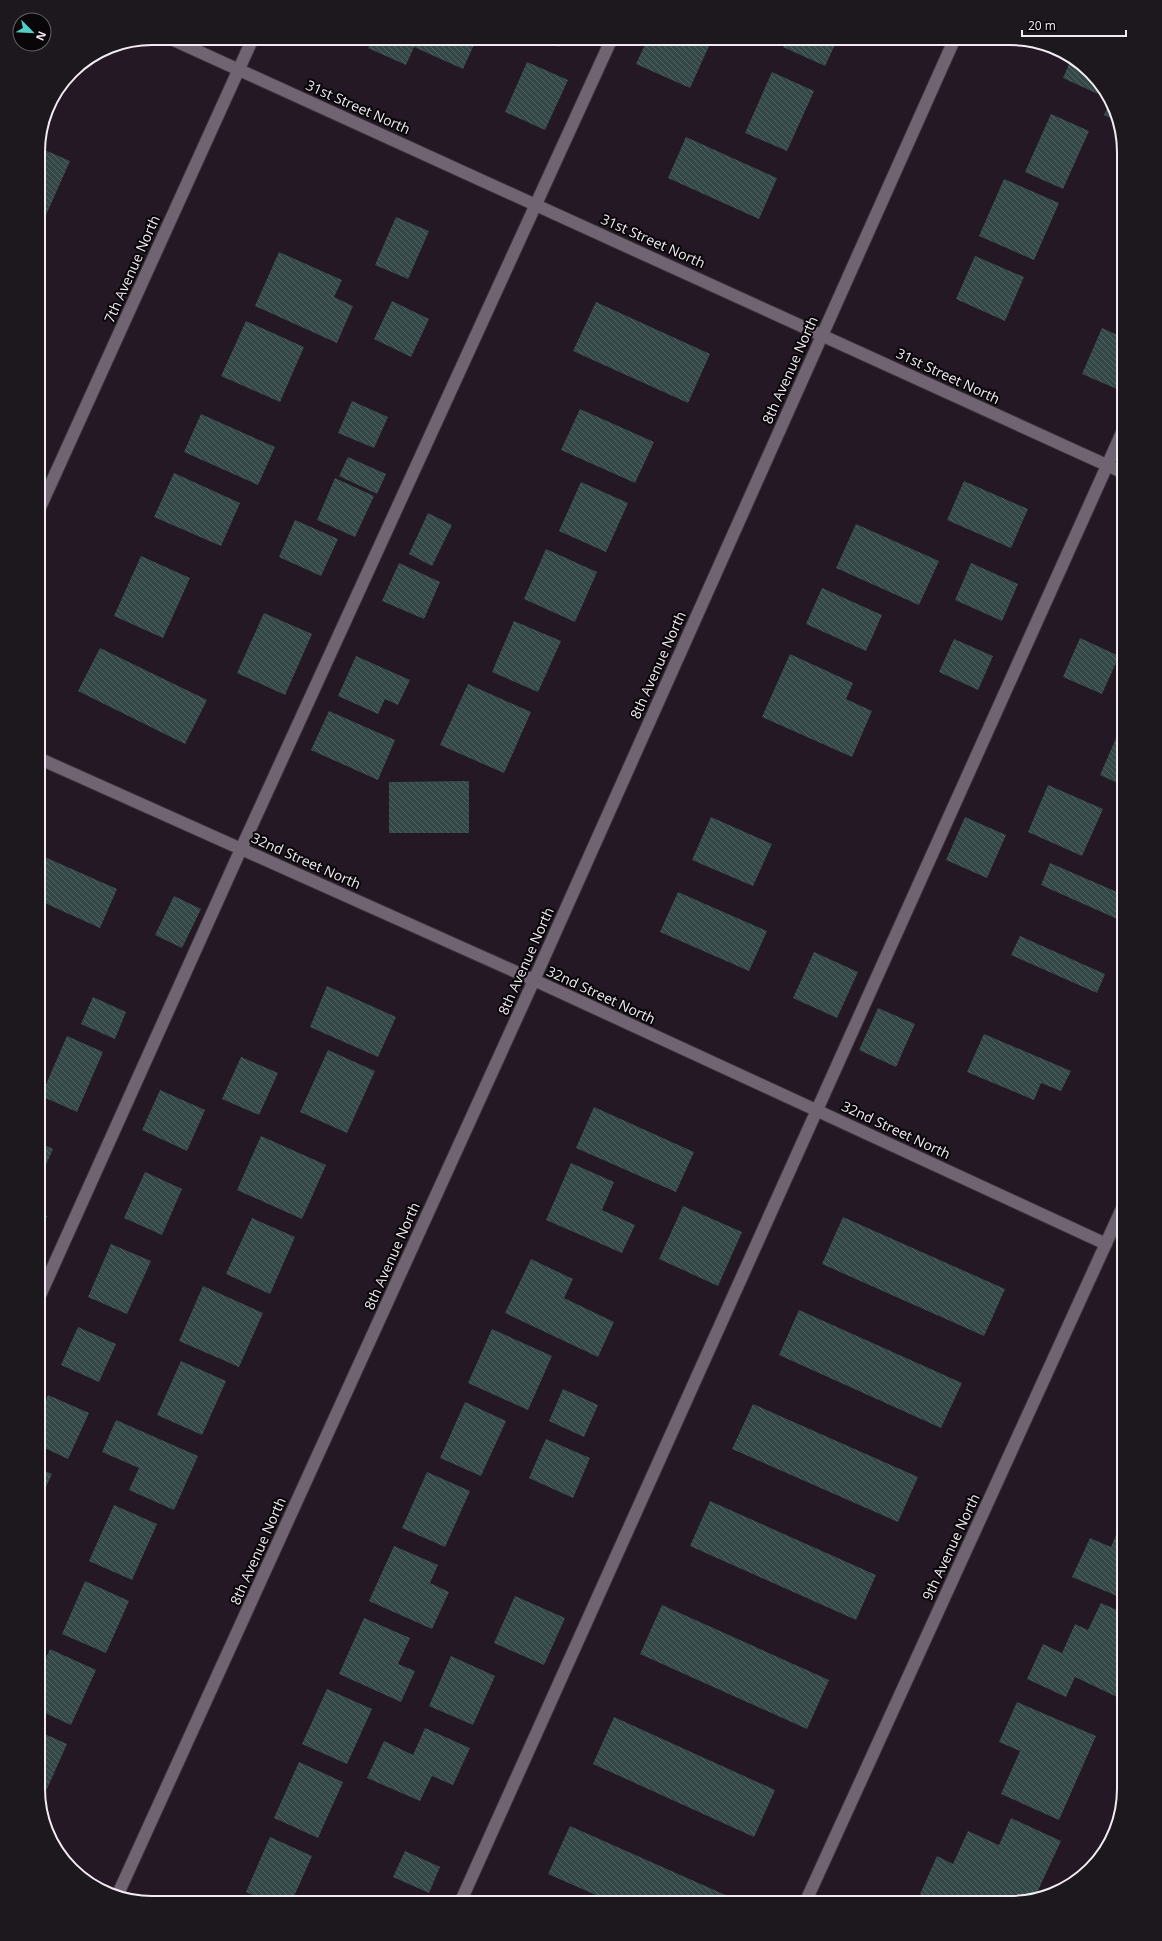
<svg xmlns="http://www.w3.org/2000/svg" width="1162" height="1941" font-family="'Open Sans',sans-serif">
  <style>
    .building { fill: url(#building-back-hatch) }
    .lines { fill: none; stroke-linecap: round; stroke-linejoin: round }
    .lane-casing { stroke: #3a323b; stroke-width: 14 }
    .street-casing { stroke: #3a323b; stroke-width: 14 }
    .secondary-casing { stroke: #3a323b; stroke-width: 14 }
    .lane { stroke: #716472; stroke-width: 12 }
    .street { stroke: #716472; stroke-width: 12 }
    .secondary { stroke: #716472; stroke-width: 12 }
    .labels { text-anchor: middle; stroke-width: 4; stroke-linejoin: round; paint-order: stroke }
    .street-label { font-size: 14px; fill: #f3ebf3; stroke: #09060a }
    .rim { fill: none; stroke: #f3ebf3; stroke-width: 2 }
  </style>
  <defs>
    <pattern id="building-back-hatch" width="6" height="6" patternUnits="userSpaceOnUse"><rect width="6" height="6" fill="#344947"/><path d="M-1 5l2 2M0 0l6 6M5-1l2 2" fill="none" stroke="#526362"/></pattern>
  </defs>
  <rect width="100%" height="100%" fill="#231824"/>
  <g class="building">
    <polygon points="373,38 477,38 463,69 414,47 406,65 368,48"/>
    <polygon points="539,38 563,38 559,47"/>
    <polygon points="648,38 692,38 709,46 690,88 636,64"/>
    <polygon points="759,38 774,38 772,44"/>
    <polygon points="787,38 838,38 825,66 783,47"/>
    <polygon points="1072,57 1073,57 1109,99 1063,78"/>
    <polygon points="527,62 568,80 545,130 505,112"/>
    <polygon points="772,72 814,91 787,151 745,133"/>
    <polygon points="1111,100 1112,102 1117,121 1104,115"/>
    <polygon points="1051,114 1089,131 1063,189 1025,172"/>
    <polygon points="686,137 777,178 759,219 668,178"/>
    <polygon points="38,147 70,161 46,215 38,212"/>
    <polygon points="1004,179 1059,203 1034,260 979,236"/>
    <polygon points="396,217 429,231 408,279 375,265"/>
    <polygon points="279,252 342,280 334,297 353,306 337,343 255,306"/>
    <polygon points="975,256 1024,277 1005,321 956,299"/>
    <polygon points="392,301 429,319 411,357 374,339"/>
    <polygon points="596,302 710,354 688,403 573,351"/>
    <polygon points="246,321 304,347 280,402 221,376"/>
    <polygon points="1102,328 1124,338 1124,392 1082,374"/>
    <polygon points="352,401 388,417 374,448 338,433"/>
    <polygon points="580,409 654,442 635,483 561,450"/>
    <polygon points="201,414 275,447 258,485 184,452"/>
    <polygon points="348,457 386,474 377,494 339,476"/>
    <polygon points="174,473 240,503 221,546 154,517"/>
    <polygon points="335,478 374,496 355,537 317,520"/>
    <polygon points="964,481 1028,509 1011,548 947,520"/>
    <polygon points="581,482 628,503 606,552 559,531"/>
    <polygon points="428,513 452,525 432,566 409,554"/>
    <polygon points="295,520 338,539 321,576 279,557"/>
    <polygon points="856,524 939,561 919,605 836,568"/>
    <polygon points="546,549 597,572 575,622 524,599"/>
    <polygon points="141,556 190,578 163,638 114,616"/>
    <polygon points="399,563 440,582 424,619 382,601"/>
    <polygon points="971,563 1018,584 1002,621 955,600"/>
    <polygon points="822,588 882,615 866,651 806,624"/>
    <polygon points="264,613 312,634 285,695 237,673"/>
    <polygon points="514,621 561,641 538,692 492,672"/>
    <polygon points="1080,638 1119,656 1102,694 1063,677"/>
    <polygon points="954,639 993,656 978,690 939,672"/>
    <polygon points="100,648 207,700 185,744 78,691"/>
    <polygon points="790,654 853,683 846,699 872,711 852,757 762,717"/>
    <polygon points="356,656 410,680 398,705 385,699 378,714 338,696"/>
    <polygon points="468,684 531,712 504,773 440,745"/>
    <polygon points="329,711 395,740 378,780 311,750"/>
    <polygon points="1120,729 1124,731 1124,786 1100,775"/>
    <polygon points="469,781 469,833 389,833 389,782"/>
    <polygon points="1048,785 1103,809 1082,856 1028,832"/>
    <polygon points="711,817 772,844 753,886 692,860"/>
    <polygon points="965,817 1006,835 987,878 946,860"/>
    <polygon points="38,854 117,889 100,928 38,900"/>
    <polygon points="1050,863 1124,895 1124,922 1041,885"/>
    <polygon points="678,892 767,931 749,971 660,932"/>
    <polygon points="174,896 201,909 182,948 155,935"/>
    <polygon points="1020,936 1105,974 1097,993 1011,955"/>
    <polygon points="814,952 858,972 837,1018 793,998"/>
    <polygon points="327,986 396,1017 378,1057 310,1027"/>
    <polygon points="93,997 126,1012 115,1039 81,1024"/>
    <polygon points="878,1008 915,1024 896,1067 859,1050"/>
    <polygon points="984,1034 1071,1071 1061,1091 1041,1083 1034,1100 967,1072"/>
    <polygon points="67,1036 103,1052 77,1112 41,1096"/>
    <polygon points="328,1050 375,1071 347,1133 300,1112"/>
    <polygon points="241,1057 278,1073 259,1115 222,1099"/>
    <polygon points="160,1090 205,1110 187,1151 142,1130"/>
    <polygon points="594,1107 694,1152 676,1192 576,1148"/>
    <polygon points="261,1136 326,1165 302,1219 237,1190"/>
    <polygon points="38,1142 53,1149 38,1182"/>
    <polygon points="571,1163 614,1182 602,1210 635,1225 622,1253 546,1220"/>
    <polygon points="145,1172 182,1189 162,1235 124,1218"/>
    <polygon points="683,1206 742,1232 718,1286 659,1259"/>
    <polygon points="38,1212 47,1216 38,1236"/>
    <polygon points="843,1217 1005,1289 984,1336 822,1264"/>
    <polygon points="252,1218 295,1237 270,1294 226,1274"/>
    <polygon points="111,1244 151,1261 127,1314 88,1297"/>
    <polygon points="531,1259 573,1279 564,1298 614,1322 598,1357 505,1313"/>
    <polygon points="203,1286 263,1313 239,1367 179,1341"/>
    <polygon points="799,1310 962,1383 941,1428 779,1355"/>
    <polygon points="78,1327 116,1344 99,1382 61,1365"/>
    <polygon points="492,1329 552,1356 528,1410 468,1383"/>
    <polygon points="181,1361 226,1381 202,1435 157,1415"/>
    <polygon points="563,1389 598,1405 584,1437 549,1421"/>
    <polygon points="48,1395 89,1413 68,1459 38,1445 38,1419"/>
    <polygon points="465,1402 506,1421 481,1476 440,1458"/>
    <polygon points="753,1404 918,1477 898,1522 732,1449"/>
    <polygon points="116,1420 198,1456 174,1510 129,1490 139,1468 102,1452"/>
    <polygon points="546,1439 590,1458 573,1498 529,1478"/>
    <polygon points="38,1468 52,1474 38,1504"/>
    <polygon points="427,1472 470,1491 445,1547 402,1528"/>
    <polygon points="710,1501 876,1575 856,1620 690,1546"/>
    <polygon points="114,1505 157,1524 132,1580 89,1561"/>
    <polygon points="1124,1516 1124,1599 1072,1577 1090,1538 1111,1547"/>
    <polygon points="394,1546 438,1565 430,1583 449,1592 432,1629 369,1601"/>
    <polygon points="85,1581 129,1601 106,1653 62,1634"/>
    <polygon points="515,1596 565,1618 544,1665 494,1643"/>
    <polygon points="1101,1603 1124,1613 1124,1687 1119,1698 1075,1677 1066,1697 1027,1679 1043,1644 1062,1653 1075,1624 1088,1630"/>
    <polygon points="662,1605 829,1680 807,1729 640,1654"/>
    <polygon points="364,1618 410,1638 398,1664 415,1671 401,1702 339,1674"/>
    <polygon points="50,1649 96,1670 71,1725 38,1710 38,1676"/>
    <polygon points="451,1656 495,1676 473,1725 429,1706"/>
    <polygon points="327,1689 372,1709 347,1764 302,1744"/>
    <polygon points="1017,1702 1096,1736 1059,1820 1001,1794 1020,1751 999,1742"/>
    <polygon points="614,1717 775,1790 754,1837 593,1764"/>
    <polygon points="425,1728 470,1748 453,1785 432,1776 420,1801 367,1778 384,1741 413,1755"/>
    <polygon points="38,1731 67,1744 42,1800 38,1789"/>
    <polygon points="299,1762 343,1782 318,1838 274,1818"/>
    <polygon points="1011,1818 1061,1841 1035,1897 1010,1903 939,1903 920,1894 937,1856 953,1864 968,1831 999,1845"/>
    <polygon points="570,1826 730,1897 727,1903 614,1903 548,1874"/>
    <polygon points="270,1837 312,1856 291,1903 270,1903 246,1892"/>
    <polygon points="405,1851 440,1867 429,1893 393,1877"/>
  </g>
  <g class="lines">
    <defs>
      <g id="lane">
        <polyline points="38,1300 241,849 612,38"/>
        <polyline points="460,1903 1124,428"/>
      </g>
      <g id="street">
        <polyline points="169,38 1124,473"/>
        <polyline points="38,512 253,38"/>
        <polyline points="38,758 534,980 1106,1244"/>
        <polyline points="805,1903 1124,1204"/>
      </g>
      <polyline id="secondary" points="118,1894 534,980 955,38"/>
    </defs>
    <use href="#lane" class="lane-casing"/>
    <use href="#street" class="street-casing"/>
    <use href="#secondary" class="secondary-casing"/>
    <use href="#lane" class="lane"/>
    <use href="#street" class="street"/>
    <use href="#secondary" class="secondary"/>
  </g>
  <g class="labels">
    <g class="street-label">
      <text transform="translate(358 107) rotate(24)" y="5">31st Street North</text>
      <text transform="translate(653 241) rotate(24)" y="5">31st Street North</text>
      <text transform="translate(132 269) rotate(-66)" y="5">7th Avenue North</text>
      <text transform="translate(790 370) rotate(-66)" y="5">8th Avenue North</text>
      <text transform="translate(948 376) rotate(25)" y="5">31st Street North</text>
      <text transform="translate(658 665) rotate(-66)" y="5">8th Avenue North</text>
      <text transform="translate(306 861) rotate(24)" y="5">32nd Street North</text>
      <text transform="translate(526 961) rotate(-66)" y="5">8th Avenue North</text>
      <text transform="translate(601 995) rotate(25)" y="5">32nd Street North</text>
      <text transform="translate(896 1130) rotate(25)" y="5">32nd Street North</text>
      <text transform="translate(392 1256) rotate(-66)" y="5">8th Avenue North</text>
      <text transform="translate(951 1547) rotate(-65)" y="5">9th Avenue North</text>
      <text transform="translate(258 1551) rotate(-66)" y="5">8th Avenue North</text>
    </g>
  </g>
  <path d="M0 0H1162V1941H0ZM152 45H1010A107 107 0 0 1 1117 152V1789A107 107 0 0 1 1010 1896H152A107 107 0 0 1 45 1789V152A107 107 0 0 1 152 45Z" fill="#1c181d" fill-rule="evenodd"/>
  <path class="rim" d="M152 45H1010A107 107 0 0 1 1117 152V1789A107 107 0 0 1 1010 1896H152A107 107 0 0 1 45 1789V152A107 107 0 0 1 152 45Z"/>
  <g transform="translate(32 32) rotate(114)"><circle r="19" fill="#09060a" stroke="#676267"/>
  <path d="M0-3L7 15L0 10L-7 15Z" fill="#54cdc6"/>
  <text y="-6" font-size="11" font-weight="bold" text-anchor="middle" fill="#f3ebf3">N</text>
  </g>
  <path d="M1022 30v6h104v-6" fill="none" stroke="#f3ebf3" stroke-width="2"/>
  <text x="1028" y="30" font-size="12" fill="#f3ebf3" stroke="#09060a" stroke-width="3" paint-order="stroke">20 m</text>
</svg>
